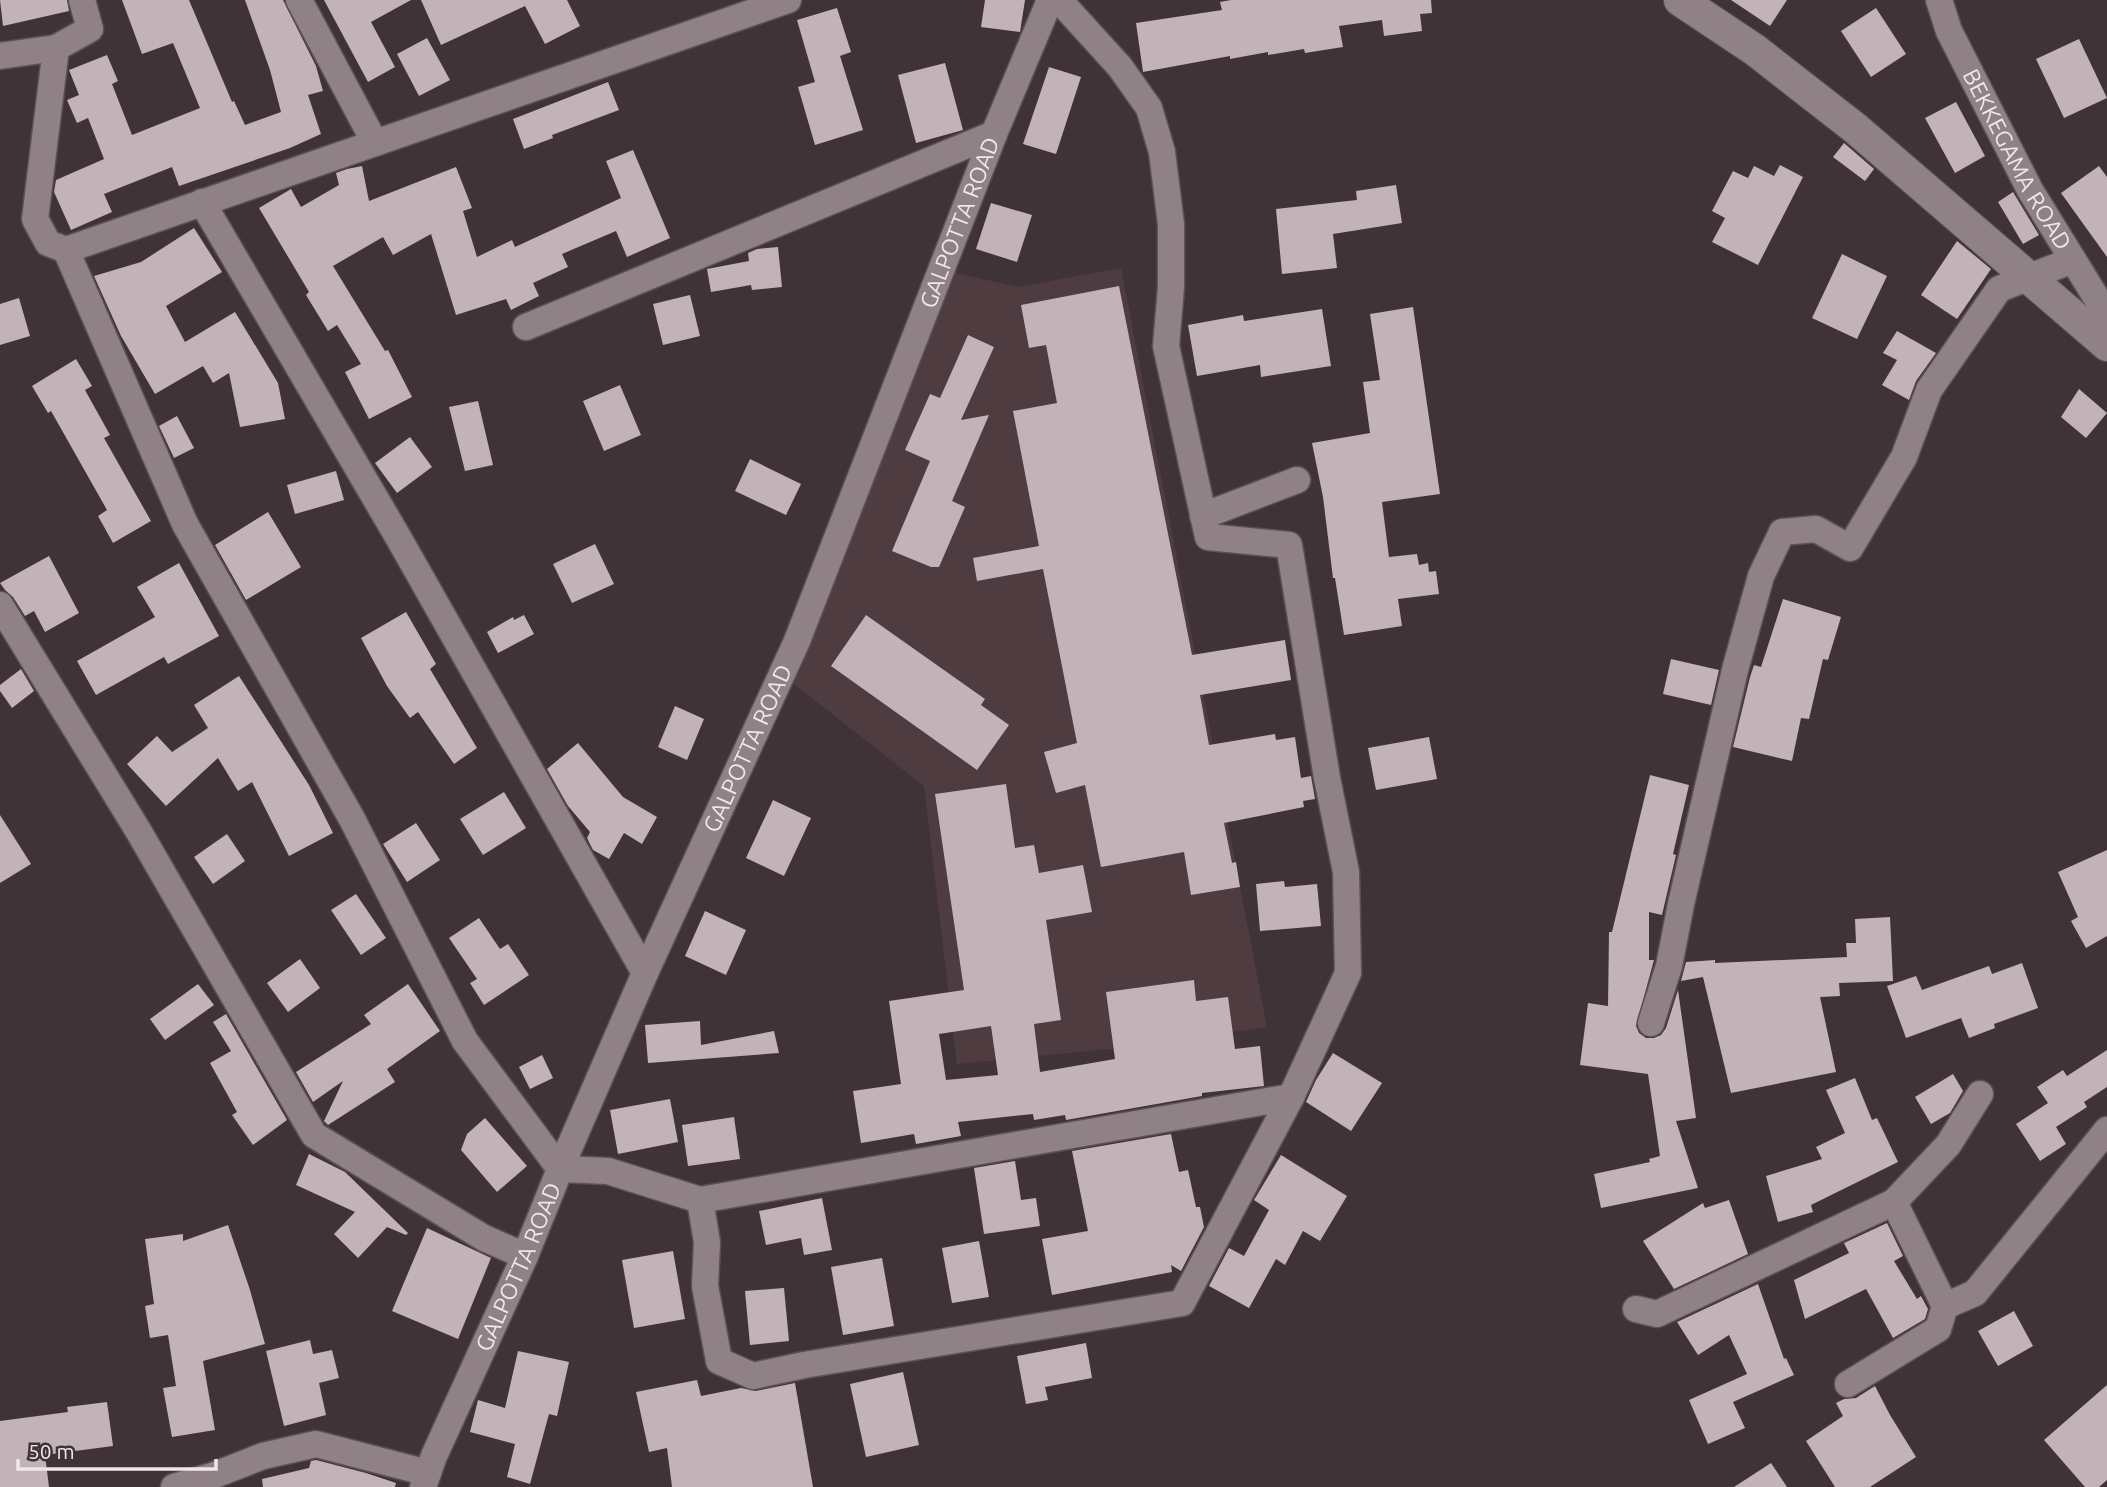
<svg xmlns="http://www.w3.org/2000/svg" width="2107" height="1487" font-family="Ubuntu,sans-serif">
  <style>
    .built { fill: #4e3c41 }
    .building { fill: #c3b2b7; fill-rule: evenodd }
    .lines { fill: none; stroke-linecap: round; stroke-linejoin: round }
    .minor-casing { stroke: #5b5054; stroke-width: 29 }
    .tertiary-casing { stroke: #5b5054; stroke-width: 34 }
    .minor { stroke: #908186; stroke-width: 26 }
    .tertiary { stroke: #908186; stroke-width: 32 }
    .labels { text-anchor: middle; stroke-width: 7; stroke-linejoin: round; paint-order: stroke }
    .street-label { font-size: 23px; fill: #efe7e9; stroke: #403337 }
  </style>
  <rect width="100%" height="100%" fill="#403337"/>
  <polygon class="built" points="1121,268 1267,1027 1110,1049 957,1064 924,786 790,681 955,273 1019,287"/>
  <g class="building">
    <polygon points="0,0 67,0 69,11 3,26"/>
    <polygon points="122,0 189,0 232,102 234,101 245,125 281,112 270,70 245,0 283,0 316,66 323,91 308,95 321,134 290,148 179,186 172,167 104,194 112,212 71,230 54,192 56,180 104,159 88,118 77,123 67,100 79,95 69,70 107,55 118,81 112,84 132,135 200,108 173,43 142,54"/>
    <polygon points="324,0 411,0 371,22 395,67 368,82"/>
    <polygon points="421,0 567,0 580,26 545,44 525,6 441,45"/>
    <polygon points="985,0 1025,0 1020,32 981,27"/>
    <polygon points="1231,0 1431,0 1432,13 1420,14 1422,31 1384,36 1382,20 1339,26 1343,47 1305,53 1304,49 1268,55 1268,52 1230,59 1230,56 1143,72 1136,23 1222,10 1220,2"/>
    <polygon points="1731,0 1787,0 1770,26"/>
    <polygon points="837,8 851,52 840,56 863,130 815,145 798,87 815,82 797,20"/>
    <polygon points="1876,8 1906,54 1871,77 1841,31"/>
    <polygon points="427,38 450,80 419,96 397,54"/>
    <polygon points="2079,39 2107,98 2064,118 2036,59"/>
    <polygon points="945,63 963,130 916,143 898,75"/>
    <polygon points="1049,67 1081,77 1056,154 1023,144"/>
    <polygon points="608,82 619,110 552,135 553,138 524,149 513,119"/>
    <polygon points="1956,102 1985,156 1955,173 1925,118"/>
    <polygon points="1844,143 1874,169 1865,181 1833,157"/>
    <polygon points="633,150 670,238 627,257 616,231 562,254 568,267 533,283 539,296 511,310 506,299 456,315 431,234 393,255 383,237 333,266 385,351 388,350 412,397 369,419 345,372 361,364 337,325 328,331 306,295 309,292 259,208 291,189 301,207 339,185 336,173 347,169 362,166 369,201 456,167 472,208 463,211 477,257 512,240 515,247 621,198 606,161"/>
    <polygon points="1780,165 1803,177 1758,265 1712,242 1725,218 1712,211 1733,171 1748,178 1754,166 1774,176"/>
    <polygon points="2099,166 2107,177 2107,257 2061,193"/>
    <polygon points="1396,185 1402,223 1333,234 1337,268 1282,274 1276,209 1357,200 1356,191"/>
    <polygon points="2013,192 2039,235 2023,244 1998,202"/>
    <polygon points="991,203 1032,215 1017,262 976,249"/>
    <polygon points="194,228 222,272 166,306 185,342 235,312 278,383 285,419 240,427 229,373 213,383 203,366 155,394 121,336 94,276 141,262"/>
    <polygon points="1957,241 1991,269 1957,319 1921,295"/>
    <polygon points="778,247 782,287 752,290 751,285 711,292 707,269 749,261 748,253 757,249"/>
    <polygon points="1842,254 1887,276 1857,339 1812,318"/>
    <polygon points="1119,286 1192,655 1285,640 1286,647 1291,680 1200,695 1209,745 1275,734 1276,740 1295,737 1301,778 1311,776 1315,799 1303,801 1304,807 1224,823 1232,863 1236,862 1240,887 1191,895 1184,852 1101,867 1085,785 1056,793 1044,752 1077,743 1043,569 977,581 973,558 1039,546 1013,411 1057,403 1046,345 1029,348 1021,305"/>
    <polygon points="690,295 700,336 663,345 653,304"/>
    <polygon points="19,298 30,336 0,345 0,304"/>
    <polygon points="1413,307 1440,494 1382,502 1389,557 1417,554 1419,565 1428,563 1429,572 1436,571 1439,594 1398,599 1402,626 1344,635 1335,578 1333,578 1323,497 1312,443 1370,433 1363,382 1380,380 1370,314"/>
    <polygon points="1322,309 1331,366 1261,377 1260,365 1197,376 1188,325 1243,315 1244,321"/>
    <polygon points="1897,331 1936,353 1916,381 1909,400 1882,385 1897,360 1883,353"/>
    <polygon points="968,335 994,347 961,420 989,415 952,501 965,507 939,567 931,567 892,551 930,461 905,450 930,394 940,398"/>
    <polygon points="76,359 92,386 85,390 110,435 104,438 151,521 113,543 98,516 107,510 51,411 48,413 32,386"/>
    <polygon points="620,385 641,435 604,451 583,401"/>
    <polygon points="2079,389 2107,413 2086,438 2061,417"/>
    <polygon points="478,401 493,465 465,471 449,407"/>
    <polygon points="177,416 194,448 174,458 159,426"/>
    <polygon points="410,437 432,467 397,493 375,463"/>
    <polygon points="750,459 801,484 786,515 735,491"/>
    <polygon points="336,471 344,500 295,514 287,485"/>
    <polygon points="268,512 301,567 246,600 215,545"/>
    <polygon points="595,544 614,584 572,603 553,564"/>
    <polygon points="49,556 79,613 45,632 34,611 25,616 13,597 5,590 0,583"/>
    <polygon points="179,563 219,636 168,664 164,657 96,695 77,661 155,617 137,587"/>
    <polygon points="1783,599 1841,617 1828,660 1823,659 1809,719 1801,718 1792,761 1733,747 1750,677 1754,665 1761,667"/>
    <polygon points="406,612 436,664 430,669 477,748 454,764 418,712 410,718 387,686 361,638"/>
    <polygon points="524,615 534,634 498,653 487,632 513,617 514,620"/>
    <polygon points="866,615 985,699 981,705 1009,725 977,770 831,666"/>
    <polygon points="1671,659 1719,670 1711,705 1663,694"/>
    <polygon points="21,669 34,691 12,708 0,691 0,685"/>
    <polygon points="239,676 309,785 333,833 289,856 252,782 238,791 218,758 166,806 127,764 157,736 172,752 208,728 194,705"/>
    <polygon points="675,706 704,719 687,760 658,747"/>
    <polygon points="1429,737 1437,779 1376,790 1368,748"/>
    <polygon points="578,743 623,797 657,817 642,844 624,833 609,859 593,850 587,838 590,832 568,806 547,769"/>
    <polygon points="1650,775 1689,785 1673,854 1676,855 1662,915 1649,912 1649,960 1654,960 1636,1026 1639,1033 1646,1038 1654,1038 1661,1035 1666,1028 1678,990 1696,1118 1676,1121 1698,1188 1601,1208 1594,1174 1650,1162 1649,1159 1660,1156 1648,1074 1580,1065 1588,1003 1608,1006 1609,932 1612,932"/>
    <path d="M1006,784L1015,848L1034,845L1039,873L1083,865L1092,912L1046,920L1061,1020L1034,1024L1040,1072L1115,1059L1106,992L1194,980L1196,1001L1228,997L1235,1049L1260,1046L1264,1086L1202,1093V1096L1066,1120L1065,1115L1034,1120L1033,1114L958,1122L961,1136L916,1144L914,1134L861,1143L853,1091L901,1084L889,1001L964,990L935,794ZM991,1026L998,1075L946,1080L939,1034Z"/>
    <polygon points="504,792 526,828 483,855 460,819"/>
    <polygon points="773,800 811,818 784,876 746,858"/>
    <polygon points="0,815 31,864 0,883"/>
    <polygon points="416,823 440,860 407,882 383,844"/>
    <polygon points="227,834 245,861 213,884 194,857"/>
    <polygon points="2107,850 2107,936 2086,948 2071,921 2078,917 2058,872"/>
    <polygon points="1284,881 1285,887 1317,884 1321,926 1260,931 1256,884"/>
    <polygon points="356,894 386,938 361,955 331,910"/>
    <polygon points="705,911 746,930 726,975 685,956"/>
    <polygon points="1890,917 1893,981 1839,983 1840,996 1820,997 1836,1072 1731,1093 1703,977 1681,981 1686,962 1715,960 1715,963 1847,957 1846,943 1856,943 1855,919"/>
    <polygon points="479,918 500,949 508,944 529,975 484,1005 470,983 477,979 449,938"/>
    <polygon points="300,959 320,988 288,1012 267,983"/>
    <polygon points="2022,963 2038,1008 1994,1024 1995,1028 1969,1038 1961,1018 1906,1038 1887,986 1916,976 1922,990 1989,966 1992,974"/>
    <polygon points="198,984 214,1005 165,1040 150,1019"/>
    <polygon points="408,984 440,1031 387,1069 395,1082 328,1125 324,1121 343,1081 313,1102 296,1072 371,1024 364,1015"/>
    <polygon points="226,1014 287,1120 253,1145 232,1115 237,1112 210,1063 231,1051 213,1022"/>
    <polygon points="700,1021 701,1045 774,1031 779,1053 648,1063 645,1025"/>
    <polygon points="2107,1050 2107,1087 2084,1102 2087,1107 2056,1127 2066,1144 2040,1161 2016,1124 2048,1103 2037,1087 2063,1070 2067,1076"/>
    <polygon points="1333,1053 1382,1083 1351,1131 1306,1102 1316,1080"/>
    <polygon points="542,1055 553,1078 530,1089 519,1067"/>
    <polygon points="1953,1074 1963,1091 1950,1113 1931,1124 1915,1097"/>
    <polygon points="1855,1078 1872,1120 1877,1118 1898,1162 1811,1205 1813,1212 1778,1222 1766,1176 1822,1159 1816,1147 1845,1133 1826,1090"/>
    <polygon points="670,1099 678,1142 618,1154 610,1110"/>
    <polygon points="734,1117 740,1159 688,1166 682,1125"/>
    <polygon points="485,1118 527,1166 497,1192 461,1150 467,1134"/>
    <polygon points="1171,1134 1179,1172 1188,1170 1196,1207 1200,1207 1204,1227 1181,1271 1171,1265 1172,1272 1052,1295 1042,1239 1088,1231 1072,1151"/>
    <polygon points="309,1154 345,1172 408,1233 406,1235 387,1227 358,1258 334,1234 355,1212 296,1185"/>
    <polygon points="1281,1155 1347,1196 1320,1241 1303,1231 1285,1265 1276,1259 1249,1308 1209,1286 1229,1248 1244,1256 1269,1210 1254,1200"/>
    <polygon points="1015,1161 1021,1200 1036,1198 1040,1226 984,1234 974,1168"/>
    <polygon points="822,1198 832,1250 804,1255 801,1238 766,1245 759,1211"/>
    <polygon points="1729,1200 1748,1254 1674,1289 1643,1241 1703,1203 1705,1208"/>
    <polygon points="1887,1223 1903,1256 1894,1261 1917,1299 1921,1296 1928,1309 1925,1319 1893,1338 1866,1289 1805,1319 1794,1280 1849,1253 1844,1243"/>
    <polygon points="228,1225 250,1290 265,1344 203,1361 215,1430 172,1437 163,1388 176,1386 168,1335 150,1338 145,1306 154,1304 145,1239 183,1234 183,1241"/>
    <polygon points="427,1228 491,1258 458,1339 392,1311"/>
    <polygon points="979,1241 989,1297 952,1303 942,1248"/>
    <polygon points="673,1251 685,1319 634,1328 622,1260"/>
    <polygon points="882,1258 894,1326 843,1335 831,1267"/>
    <polygon points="1758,1284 1784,1359 1786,1358 1794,1375 1733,1402 1745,1428 1708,1444 1689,1400 1747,1374 1729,1335 1698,1355 1677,1322"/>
    <polygon points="784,1288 789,1341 750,1345 745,1291"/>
    <polygon points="2014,1311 2033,1346 1998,1366 1978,1331"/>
    <polygon points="310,1340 313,1354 332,1350 339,1378 319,1383 326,1415 284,1426 266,1351"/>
    <polygon points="1086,1343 1092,1378 1045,1387 1048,1400 1026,1404 1017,1356"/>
    <polygon points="518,1351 569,1362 557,1416 549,1414 530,1484 507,1477 515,1444 470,1432 478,1400 505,1408"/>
    <polygon points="903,1372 919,1445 866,1457 850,1384"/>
    <polygon points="697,1380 701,1396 741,1388 756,1391 795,1383 813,1487 672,1487 667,1448 649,1452 636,1392"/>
    <polygon points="2107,1385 2107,1480 2099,1487 2085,1487 2044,1440"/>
    <polygon points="1875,1386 1890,1415 1916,1457 1870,1487 1835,1487 1806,1441 1843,1416 1836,1403 1844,1399 1856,1398"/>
    <polygon points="107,1402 113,1446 45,1455 49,1487 0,1487 0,1421 68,1412 67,1407"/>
    <polygon points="316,1460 366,1473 396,1483 395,1487 263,1487 262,1479 309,1468 311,1461"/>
    <polygon points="1771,1463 1787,1487 1734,1487"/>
  </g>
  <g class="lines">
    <defs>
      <g id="minor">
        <polyline points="299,0 375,143"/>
        <polyline points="1059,0 1120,67 1149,108 1162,152 1171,224 1171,287 1166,346 1208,537 1289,545 1327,778 1346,872 1348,973 1291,1097"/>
        <path id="s1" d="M1939,0L1949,31L2030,190L2107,315"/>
        <polyline points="0,56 56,48"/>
        <polyline points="202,202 398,537 645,973"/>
        <polyline points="66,250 48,243 35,219 56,48 90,29 82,0"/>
        <polyline points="526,327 994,134"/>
        <polyline points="1203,516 1297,480"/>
        <polyline points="0,605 139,832 314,1135 484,1238 525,1256"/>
        <polyline points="1651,1023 1669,966 1681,904 1735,670 1761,576 1782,532 1816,529 1850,548 1904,457 1929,390 1999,289 2073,260"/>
        <polyline points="700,1200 1291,1097 1182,1303 804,1365 753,1376 719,1361 705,1286 707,1242 700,1200 608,1171 560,1169 465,1041 352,819 185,524 66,250 788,0"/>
        <polyline points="1945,1306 1975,1293 2107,1130"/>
        <polyline points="1636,1309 1657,1314 1894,1202 1948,1145 1980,1094"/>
        <polyline points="1848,1384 1938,1329 1945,1306 1894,1202"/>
        <polyline points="174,1487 212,1476 263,1456 316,1444 428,1473"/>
        <path id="s2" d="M423,1487L434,1456L525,1256L560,1169L645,973L797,641L994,134L1050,0"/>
      </g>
      <polyline id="tertiary" points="1680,0 1755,50 1855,128 2107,345"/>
    </defs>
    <use href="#minor" class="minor-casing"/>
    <use href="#tertiary" class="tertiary-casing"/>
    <use href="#minor" class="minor"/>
    <use href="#tertiary" class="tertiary"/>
  </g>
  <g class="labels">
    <g class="street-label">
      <text dy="8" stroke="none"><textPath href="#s1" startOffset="178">BEKKEGAMA ROAD</textPath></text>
      <text dy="8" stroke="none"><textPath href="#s2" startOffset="1374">GALPOTTA ROAD</textPath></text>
      <text dy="8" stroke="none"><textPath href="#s2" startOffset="807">GALPOTTA ROAD</textPath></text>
      <text dy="8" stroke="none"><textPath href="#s2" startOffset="240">GALPOTTA ROAD</textPath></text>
    </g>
  </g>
  <path d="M18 1459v10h198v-10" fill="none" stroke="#efe7e9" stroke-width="3.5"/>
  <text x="28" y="1459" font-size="21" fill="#efe7e9" stroke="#403337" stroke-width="5" paint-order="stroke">50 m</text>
</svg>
